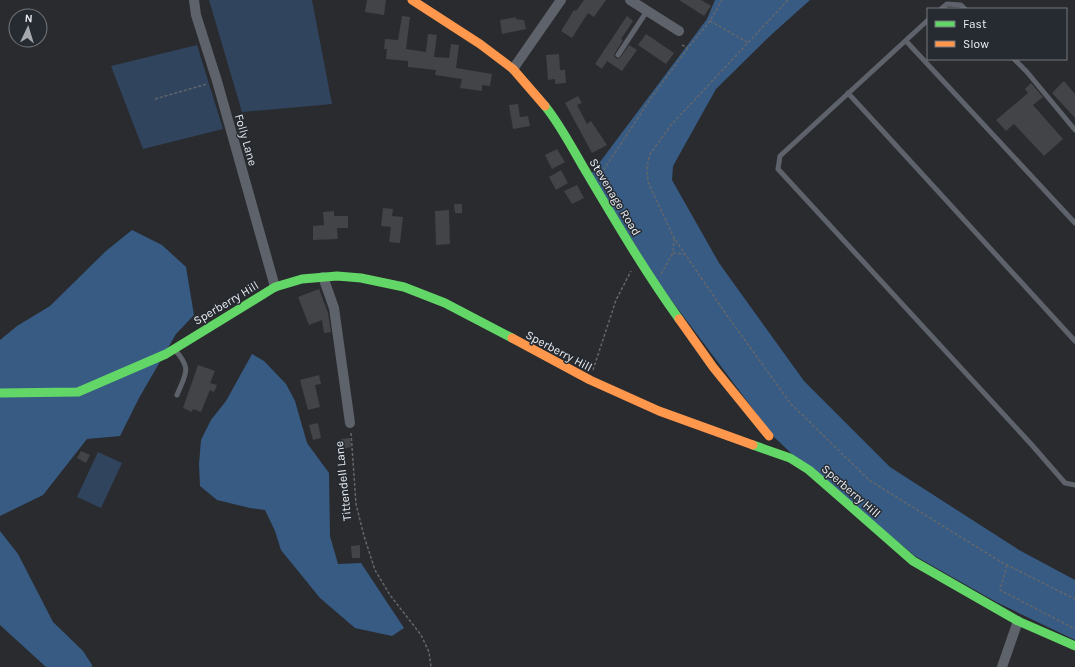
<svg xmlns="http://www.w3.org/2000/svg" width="1075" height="667" font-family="Karla,sans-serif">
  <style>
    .green { fill: #30445e }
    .forest { fill: #385b84 }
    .building { fill: #424447 }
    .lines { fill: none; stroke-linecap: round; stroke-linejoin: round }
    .path { stroke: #63666b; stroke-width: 1.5; stroke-dasharray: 3 2; stroke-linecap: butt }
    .lane { stroke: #5e626a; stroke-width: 5 }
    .street { stroke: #5e626a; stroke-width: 10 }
    .fast { stroke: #63d668; stroke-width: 9 }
    .slow { stroke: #ff974d; stroke-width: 9 }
    .labels { text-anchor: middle; stroke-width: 3; stroke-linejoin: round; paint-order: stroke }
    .street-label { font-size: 12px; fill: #eaedf2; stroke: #262b31 }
  </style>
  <rect width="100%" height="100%" fill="#292b2e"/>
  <g class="green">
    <polygon points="209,0 312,0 332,104 242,112"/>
    <polygon points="197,45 223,129 143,149 111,66"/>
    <polygon points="98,452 122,463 101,508 77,497"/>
  </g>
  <g class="forest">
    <polygon points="715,0 810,0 771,35 716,89 673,166 672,180 719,263 804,381 890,467 1019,550 1075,580 1075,640 998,603 915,556 793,455 774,437 660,285 591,174 707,19"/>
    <polygon points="132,230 162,245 186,267 194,315 176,334 139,398 120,436 87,439 43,495 0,516 0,340 17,326 50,306 106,251"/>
    <polygon points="252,354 264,361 286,384 295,401 307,443 329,473 330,536 338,564 361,563 404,628 392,636 355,628 320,598 281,550 275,531 265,510 250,508 217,500 200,486 199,464 201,440 211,420 226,401"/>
    <polygon points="0,531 18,554 53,622 83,651 92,665 92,667 46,667 0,625"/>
  </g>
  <g class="building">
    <polygon points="367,0 386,0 384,15 365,12"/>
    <polygon points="584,0 606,0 594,17 588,13 572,38 561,31 574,10 576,11"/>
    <polygon points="679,0 701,0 711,6 704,16"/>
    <polygon points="402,16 410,17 406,49 426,52 428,34 437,35 434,57 449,58 451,44 459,45 456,68 492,74 490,86 482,85 482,91 460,88 462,79 435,75 436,70 408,67 408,61 386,59 387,49 384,49 385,39 398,40"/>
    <polygon points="627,16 633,21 621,39 623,40 615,53 614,56 617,59 620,58 629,45 637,50 622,71 607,61 602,69 595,64"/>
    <polygon points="517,17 515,19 524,20 526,29 502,34 500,20"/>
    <polygon points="646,34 674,53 666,64 638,45"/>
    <polygon points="559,54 560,70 565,70 566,83 555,84 555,79 548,80 546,55"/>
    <polygon points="1064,81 1075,94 1075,118 1052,93"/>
    <polygon points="1031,83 1043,97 1033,105 1063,139 1044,156 1014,124 1006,131 996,120 1028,93 1025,89"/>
    <polygon points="578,96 582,103 577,105 587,124 591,121 607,145 592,153 565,103"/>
    <polygon points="518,104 520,117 528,116 530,126 513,129 509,105"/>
    <polygon points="557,149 565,162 552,169 545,155"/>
    <polygon points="561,170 568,183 556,190 549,177"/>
    <polygon points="577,185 584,198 572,204 564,191"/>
    <polygon points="454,204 462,204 462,213 455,213"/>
    <polygon points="383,208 393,209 392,216 403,217 400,243 389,242 391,227 381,226"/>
    <polygon points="449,210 450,244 436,245 435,211"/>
    <polygon points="334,211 334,216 348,216 348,228 337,228 338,239 313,240 313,226 324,225 323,212"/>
    <polygon points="319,289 328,313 331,332 324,333 322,320 309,325 298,297"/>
    <polygon points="198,365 215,371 210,383 217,385 214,392 210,390 201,412 193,409 192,412 183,408"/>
    <polygon points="319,375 321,384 315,385 320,407 308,410 300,380"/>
    <polygon points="318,423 321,438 313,440 309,425"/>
    <polygon points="350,438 351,447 343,449 341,439"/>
    <polygon points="81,451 90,455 86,463 77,458"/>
    <polygon points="360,545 360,558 352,558 351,546"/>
  </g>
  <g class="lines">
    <g class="path">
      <polyline points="788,0 671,125 650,154 647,167 648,182 674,238 726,314 791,404 869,480 1001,562 1075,599"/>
      <polyline points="710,21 747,42"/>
      <polyline points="682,45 688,48"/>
      <polyline points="155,99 207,84"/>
      <polyline points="601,174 649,101 688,48 710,21 722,0"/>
      <polyline points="674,238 673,253 685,254"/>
      <polyline points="661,274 673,253"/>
      <polyline points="593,370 616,300 631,271"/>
      <polyline points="351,433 356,504 364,536 375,570 390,595 421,635 429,652 431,667"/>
      <polyline points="1007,565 1000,590 1075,629"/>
    </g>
    <g class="lane">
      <polyline points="941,9 947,4 961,5 965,9"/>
      <polyline points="928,20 780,156 778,169 1031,444 1065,483 1075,485"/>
      <polyline points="906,41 1075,223"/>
      <polyline points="618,55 647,11"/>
      <polyline points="1014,59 1027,72 1075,130"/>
      <polyline points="848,93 1075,341"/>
      <path d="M175,350C192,369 186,373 177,395"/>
    </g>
    <g class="street">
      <polyline points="194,0 196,15 217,81 275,287"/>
      <polyline points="630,0 679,31"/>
      <polyline points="513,69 561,0"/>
      <polyline points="323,277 334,308 350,423"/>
      <polyline points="1002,667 1018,621"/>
    </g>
    <g class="fast">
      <path d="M545,106C562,127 574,152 588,175C617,224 646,273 679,319"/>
      <polyline points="0,393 78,392 166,354 275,287 302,279 337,276 361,278 404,287 445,303 512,338"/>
      <polyline points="753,445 790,458 809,470 913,561 1018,621 1075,646"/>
    </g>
    <g class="slow">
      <polyline points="412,0 480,44 513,69 545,106"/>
      <polyline points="679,319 713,367 769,436"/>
      <polyline points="512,338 590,380 659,411 753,445"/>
    </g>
  </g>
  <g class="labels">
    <g class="street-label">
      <text transform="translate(246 140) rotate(74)" y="4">Folly Lane</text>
      <text transform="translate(615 197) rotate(59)" y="4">Stevenage Road</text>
      <text transform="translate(226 303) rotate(-31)" y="4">Sperberry Hill</text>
      <text transform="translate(559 351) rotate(28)" y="4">Sperberry Hill</text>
      <text transform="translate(343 481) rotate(-96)" y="4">Tittendell Lane</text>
      <text transform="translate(851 491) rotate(41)" y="4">Sperberry Hill</text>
    </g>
  </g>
  <rect x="927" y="8" width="140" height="52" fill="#262b31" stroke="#74797e"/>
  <rect x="935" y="21" width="20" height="6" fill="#63d668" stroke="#74797e"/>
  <text x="963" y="28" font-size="12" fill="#eaedf2">Fast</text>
  <rect x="935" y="41" width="20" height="6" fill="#ff974d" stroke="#74797e"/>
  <text x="963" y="48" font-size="12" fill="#eaedf2">Slow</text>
  <g transform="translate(28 28) rotate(4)"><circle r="19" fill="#262b31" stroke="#74797e"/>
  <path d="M0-3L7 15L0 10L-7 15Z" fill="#a6a9ad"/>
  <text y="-6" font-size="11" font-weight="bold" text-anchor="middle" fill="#eaedf2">N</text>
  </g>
</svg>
